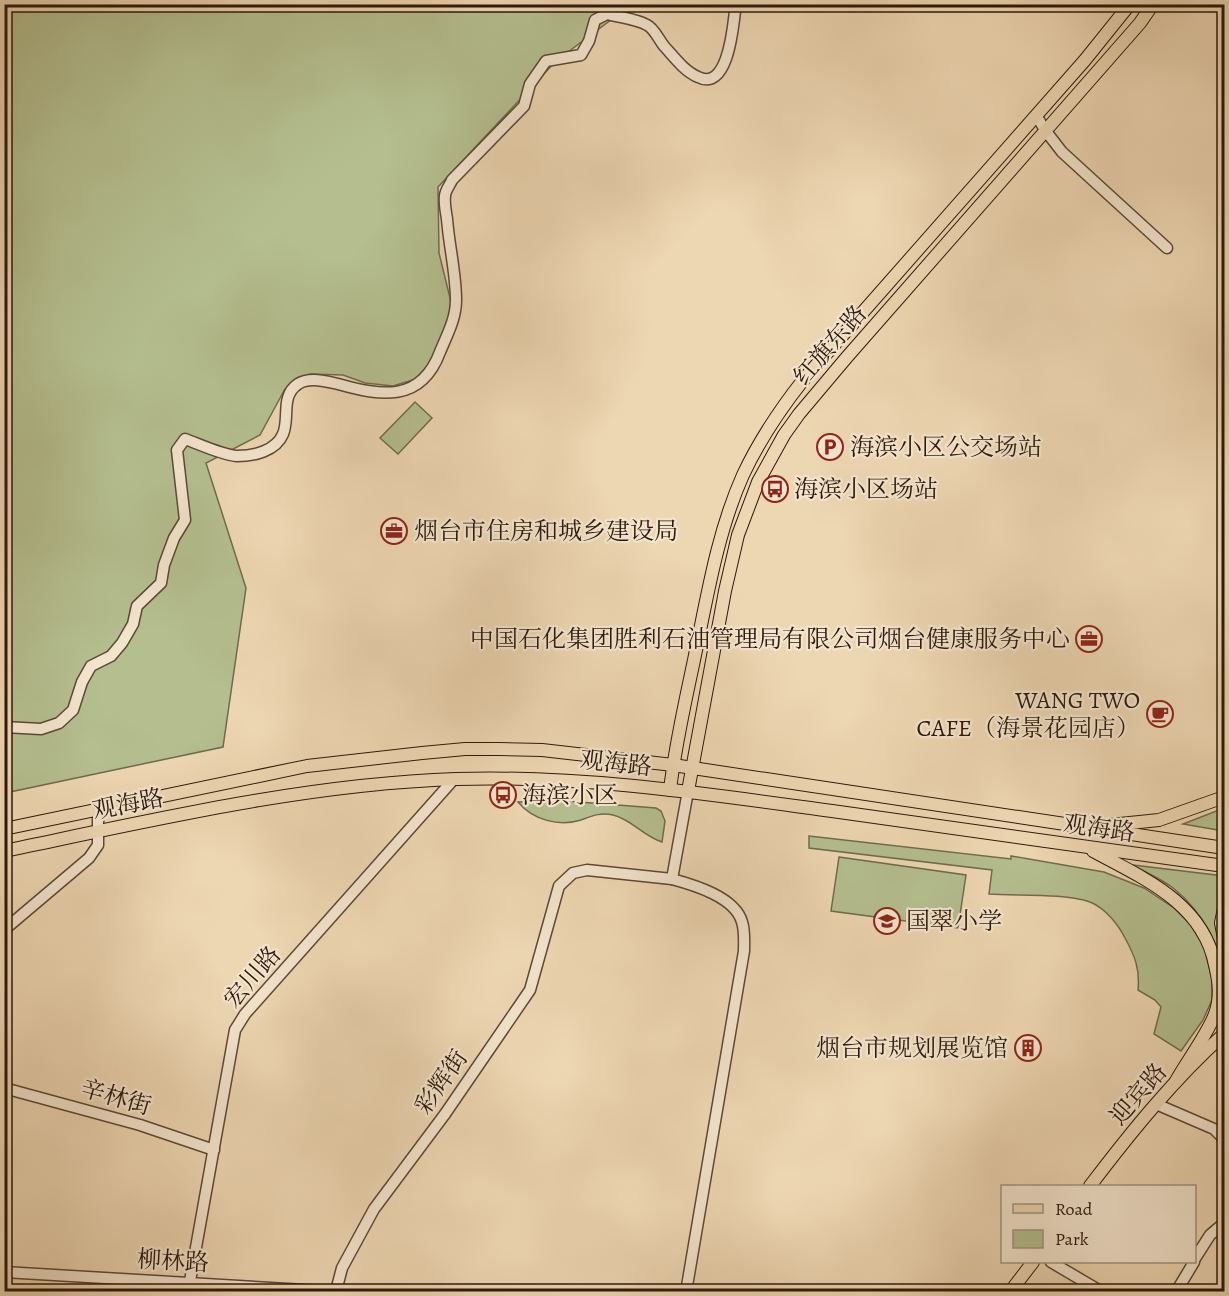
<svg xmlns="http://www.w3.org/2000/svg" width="1229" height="1296" font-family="Alegreya,'Noto Serif SC',serif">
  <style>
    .green { fill: #b4be8f; stroke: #706b4e; stroke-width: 1.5 }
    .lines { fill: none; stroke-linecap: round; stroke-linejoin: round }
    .minor-casing { stroke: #5d4836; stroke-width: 13 }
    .major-casing { stroke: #2d180d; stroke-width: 14 }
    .minor { stroke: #f3e4cd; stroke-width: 10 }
    .major { stroke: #edd6b2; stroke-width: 12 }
    .labels { text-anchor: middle; stroke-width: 4.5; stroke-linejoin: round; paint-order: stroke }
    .street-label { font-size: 24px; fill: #2d180d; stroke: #f3e4cd }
    .poi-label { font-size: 24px; fill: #2d180d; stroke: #f3e4cd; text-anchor: start }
  </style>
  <rect width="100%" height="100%" fill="#edd6b2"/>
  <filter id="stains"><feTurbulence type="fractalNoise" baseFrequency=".00333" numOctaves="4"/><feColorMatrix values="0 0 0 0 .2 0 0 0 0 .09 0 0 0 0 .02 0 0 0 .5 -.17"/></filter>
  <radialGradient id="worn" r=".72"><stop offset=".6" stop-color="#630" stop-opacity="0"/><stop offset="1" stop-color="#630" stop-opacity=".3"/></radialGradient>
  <g class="green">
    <polygon points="5,5 661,5 619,14 556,61 438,187 439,253 453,310 433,359 416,379 393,386 365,383 343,375 310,374 285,389 260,435 206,463 246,588 223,747 5,793"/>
    <polygon points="415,402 432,418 398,454 380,438"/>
    <path d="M566,801L656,808L661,811L665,821L662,842C643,836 631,819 613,815C601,812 592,816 581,820C559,827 533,820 518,802Z"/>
    <polygon points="1224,808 1224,831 1183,824"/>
    <path d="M809,836L1011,859V856L1104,872L1144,888L1174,908L1191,925L1204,947L1212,979V1000L1203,1020L1181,1051L1154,1034L1161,1007L1155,1000L1138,990C1140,969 1135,956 1125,938C1118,924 1105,908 1090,902C1065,893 1018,896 989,894L992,870L809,848Z"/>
    <polygon points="839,857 966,875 958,928 831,911"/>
    <path d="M1133,865L1224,876V894L1218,907V934L1224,950V1015L1213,1024C1216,1013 1221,1001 1222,989C1227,952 1201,910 1173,888C1162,879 1146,873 1133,865Z"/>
  </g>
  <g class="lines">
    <defs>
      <g id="minor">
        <polyline points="1036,115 1045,130 1062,152 1167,248"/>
        <path d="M4,727L41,729L59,723L73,710L82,682L91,666L111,656L122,643L133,624L137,606L161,583L164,565L174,538L185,520L177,450L185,439C199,444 222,455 237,456C254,456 276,451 283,434C290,418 280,396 298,384C309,377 326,381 338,384C381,396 421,403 440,352C447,335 456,319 456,300C456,273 449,246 447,219C446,212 444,203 445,196C445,191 450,185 452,180L524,106L530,84L546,61L581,55L589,41L595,20L607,14C618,17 637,19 647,25C654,28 659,40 664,46C674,57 684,71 698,77C728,92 733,27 735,11L734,4"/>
        <polyline points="4,930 89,858 98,845 98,808"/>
        <polyline points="4,1088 140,1125 214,1150"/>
        <polyline points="1156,1104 1214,1129 1224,1139"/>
        <polyline points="1194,1260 1210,1235 1224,1223"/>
        <polyline points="1051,1262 1102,1292"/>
        <polyline points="4,1272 339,1292"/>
        <polyline points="336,1291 342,1268 374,1209 445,1114 530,990 559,886 573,873 587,870 672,879"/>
        <polyline points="188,1292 235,1030 245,1014 454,779"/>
        <path d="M686,1292L744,951C744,942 745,931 742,922C735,897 694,885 672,879L688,791"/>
        <polyline points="1176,1292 1194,1262"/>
      </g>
      <g id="major">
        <path d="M670,790C675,746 685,703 694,660C707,598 717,533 743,475C759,441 781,408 804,379L1085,60L1130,4"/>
        <polyline points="688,791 725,591 738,535 758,482 784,435 799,414 847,357 1140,23 1153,4"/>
        <polyline points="1110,825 1159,820 1224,797"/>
        <polyline points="4,829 307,766 422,753 465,749 499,749 542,750 673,765 1224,848"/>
        <path d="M4,851C153,820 305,784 456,779C583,775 707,794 832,811C963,830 1094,848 1224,866"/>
        <path d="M1093,851C1143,878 1203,903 1215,965C1219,982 1221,997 1215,1014C1207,1035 1187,1061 1176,1081"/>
        <polyline points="1224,908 1221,923 1224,939"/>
        <path d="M1090,1186C1131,1132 1174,1079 1224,1034"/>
        <polyline points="1010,1292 1033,1262"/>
      </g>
    </defs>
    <use href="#minor" class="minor-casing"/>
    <use href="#major" class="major-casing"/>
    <use href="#minor" class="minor"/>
    <use href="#major" class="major"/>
  </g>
  <defs>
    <symbol id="parking-ring" viewBox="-11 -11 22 22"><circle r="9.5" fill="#f3e4cd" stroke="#8f2418" stroke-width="1.5"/><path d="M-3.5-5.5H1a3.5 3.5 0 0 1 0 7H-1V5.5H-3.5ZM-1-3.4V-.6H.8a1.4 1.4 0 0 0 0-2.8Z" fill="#8f2418"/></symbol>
    <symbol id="bus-ring" viewBox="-11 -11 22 22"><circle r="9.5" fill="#f3e4cd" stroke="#8f2418" stroke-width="1.5"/><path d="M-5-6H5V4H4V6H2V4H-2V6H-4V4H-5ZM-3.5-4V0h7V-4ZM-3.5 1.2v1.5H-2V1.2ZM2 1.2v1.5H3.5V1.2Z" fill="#8f2418"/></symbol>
    <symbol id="office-ring" viewBox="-11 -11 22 22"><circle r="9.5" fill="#f3e4cd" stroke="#8f2418" stroke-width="1.5"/><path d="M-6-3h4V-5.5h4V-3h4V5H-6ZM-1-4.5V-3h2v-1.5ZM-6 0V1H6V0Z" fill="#8f2418"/></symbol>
    <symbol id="cafe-ring" viewBox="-11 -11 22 22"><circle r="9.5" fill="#f3e4cd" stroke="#8f2418" stroke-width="1.5"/><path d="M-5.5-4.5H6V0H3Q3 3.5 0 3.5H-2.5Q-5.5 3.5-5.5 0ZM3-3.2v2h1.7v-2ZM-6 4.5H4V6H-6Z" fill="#8f2418"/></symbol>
    <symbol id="school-ring" viewBox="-11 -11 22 22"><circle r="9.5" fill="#f3e4cd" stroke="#8f2418" stroke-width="1.5"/><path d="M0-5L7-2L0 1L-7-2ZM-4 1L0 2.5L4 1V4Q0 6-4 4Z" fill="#8f2418"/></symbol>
    <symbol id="building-ring" viewBox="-11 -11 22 22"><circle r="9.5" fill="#f3e4cd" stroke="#8f2418" stroke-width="1.5"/><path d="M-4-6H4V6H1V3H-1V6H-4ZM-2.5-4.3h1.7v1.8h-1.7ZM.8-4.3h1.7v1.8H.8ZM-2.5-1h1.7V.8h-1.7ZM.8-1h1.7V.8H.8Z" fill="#8f2418"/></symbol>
  </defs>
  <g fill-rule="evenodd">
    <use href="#parking-ring" x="815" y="432" width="30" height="30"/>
    <use href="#bus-ring" x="760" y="474" width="30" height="30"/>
    <use href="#office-ring" x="379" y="516" width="30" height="30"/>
    <use href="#office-ring" x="1074" y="624" width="30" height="30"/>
    <use href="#cafe-ring" x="1145" y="699" width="30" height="30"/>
    <use href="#bus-ring" x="488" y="780" width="30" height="30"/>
    <use href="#school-ring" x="872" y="906" width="30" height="30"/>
    <use href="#building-ring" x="1013" y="1033" width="30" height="30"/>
  </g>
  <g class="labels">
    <g class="street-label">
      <text transform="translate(830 345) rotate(-49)" y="8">红旗东路</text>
      <text transform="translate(616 763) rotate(6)" y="8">观海路</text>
      <text transform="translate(128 804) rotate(-11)" y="8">观海路</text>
      <text transform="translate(1099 828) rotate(8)" y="8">观海路</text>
      <text transform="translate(252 977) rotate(-49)" y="8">宏川路</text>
      <text transform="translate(441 1082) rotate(-55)" y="8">彩辉街</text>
      <text transform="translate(1138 1094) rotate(-49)" y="8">迎宾路</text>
      <text transform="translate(116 1097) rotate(16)" y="8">辛林街</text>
      <text transform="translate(173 1261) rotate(3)" y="8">柳林路</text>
    </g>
    <g class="poi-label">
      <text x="850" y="455">海滨小区公交场站</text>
      <text x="794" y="497">海滨小区场站</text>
      <text x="414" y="539">烟台市住房和城乡建设局</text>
      <text x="1070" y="647" text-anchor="end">中国石化集团胜利石油管理局有限公司烟台健康服务中心</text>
      <text x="1140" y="708" text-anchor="end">WANG TWO<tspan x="1140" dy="28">CAFE（海景花园店）</tspan></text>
      <text x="522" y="803">海滨小区</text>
      <text x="906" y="929">国翠小学</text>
      <text x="1008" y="1056" text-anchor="end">烟台市规划展览馆</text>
    </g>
  </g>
  <rect width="1229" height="1296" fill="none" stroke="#edd6b2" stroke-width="24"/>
  <rect x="6" y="6" width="1217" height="1284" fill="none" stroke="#2d180d" stroke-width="3"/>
  <rect x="12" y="12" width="1205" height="1272" fill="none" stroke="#2d180d" stroke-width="1.5"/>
  <rect x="1001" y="1185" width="195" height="78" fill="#f3e4cd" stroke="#a49280" stroke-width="1.5"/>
  <rect x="1013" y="1204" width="30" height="9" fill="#edd6b2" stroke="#a49280" stroke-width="1.5"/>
  <text x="1055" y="1215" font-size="18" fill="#2d180d">Road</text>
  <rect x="1013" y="1230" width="30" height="18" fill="#b4be8f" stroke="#a49280" stroke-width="1.5"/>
  <text x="1055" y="1245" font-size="18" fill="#2d180d">Park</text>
  <rect width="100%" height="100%" filter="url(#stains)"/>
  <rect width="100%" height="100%" fill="url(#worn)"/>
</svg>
